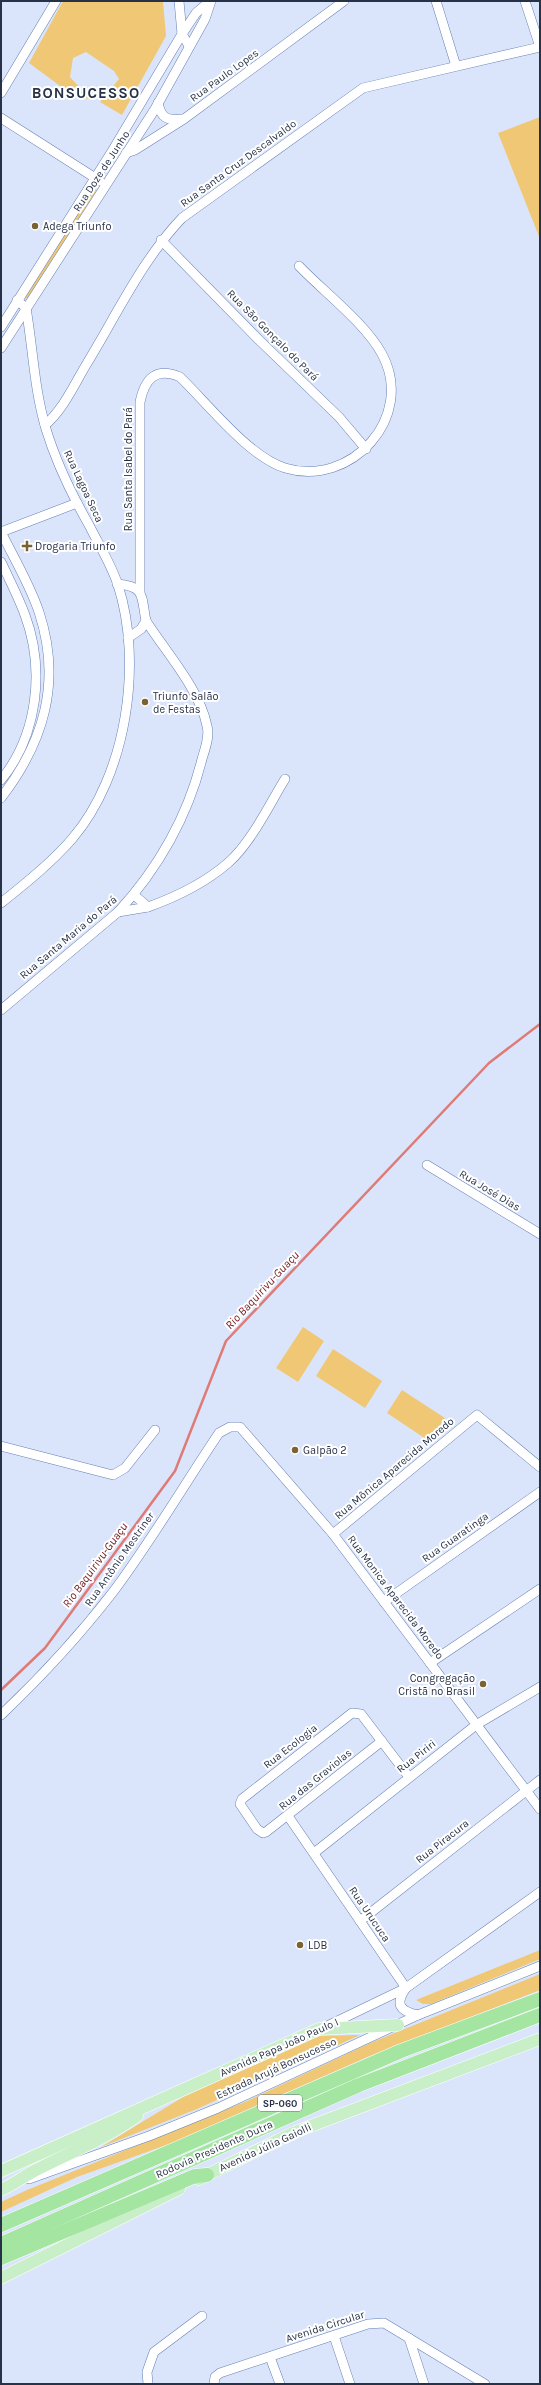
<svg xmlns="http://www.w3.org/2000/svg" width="541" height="2385" font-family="Karla,sans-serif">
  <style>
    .green { fill: #f0c875 }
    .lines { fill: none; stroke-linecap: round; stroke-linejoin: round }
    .stream { stroke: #de7b76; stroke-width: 2.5 }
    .minor-casing { stroke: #667fb2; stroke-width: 10 }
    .major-casing { stroke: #fff; stroke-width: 13 }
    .highway-casing { stroke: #fff; stroke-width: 15 }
    .minor { stroke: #fff; stroke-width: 9 }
    .major { stroke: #c8efc7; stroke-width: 12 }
    .highway { stroke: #a3e5a1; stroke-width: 14 }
    .poi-dot { fill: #7a6333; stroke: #fff; stroke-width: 1.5 }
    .labels { text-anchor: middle; stroke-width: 4; stroke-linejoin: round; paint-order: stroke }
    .shield { fill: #fff; stroke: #686f7e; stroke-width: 1 }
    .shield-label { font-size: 10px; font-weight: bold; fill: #273147 }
    .street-label { font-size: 11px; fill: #273147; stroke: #fff }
    .poi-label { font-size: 11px; fill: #273147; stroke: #fff; text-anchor: start }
    .water-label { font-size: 12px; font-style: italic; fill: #751b1e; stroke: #fff }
    .district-label { font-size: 15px; font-weight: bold; letter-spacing: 1px; fill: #273147; stroke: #fff }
  </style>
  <rect width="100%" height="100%" fill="#dae5fc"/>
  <g class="green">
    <polygon points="63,1 163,1 166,36 122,115 100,102 119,79 114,71 86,52 73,58 70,77 90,99 75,97 29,63"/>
    <polygon points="540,117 540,239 498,133"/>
    <polygon points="94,189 97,190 27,299 24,297"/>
    <polygon points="303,1327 324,1341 298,1382 276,1368"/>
    <polygon points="333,1349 382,1381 365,1408 316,1376"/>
    <polygon points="402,1390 445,1418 429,1441 387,1413"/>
    <polygon points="540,1950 540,1959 431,2004 423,2004 416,2000"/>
    <polygon points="540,1974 540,1990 370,2056 172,2143 77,2177 1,2212 1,2202 27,2190 247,2101 370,2043"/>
    <polygon points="360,2035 197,2109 101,2147 183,2097 319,2036"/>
  </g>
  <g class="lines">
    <polyline class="stream" points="1,1690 45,1648 175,1471 226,1341 489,1063 540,1024"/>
    <defs>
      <g id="minor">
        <polyline points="179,1 182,34 189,46"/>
        <polyline points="436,1 456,66"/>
        <polyline points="525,1 540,47"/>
        <polyline points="1,93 56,1"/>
        <path d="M158,103C161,118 167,121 182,119"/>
        <polyline points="1,118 100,181"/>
        <polyline points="126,153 135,150 184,119 344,1"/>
        <polyline points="161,240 259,340 339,417 366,449"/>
        <polyline points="1,327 111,153 182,34 196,13 210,1"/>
        <polyline points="1,348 155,109 205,19 211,1"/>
        <path d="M45,425C63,410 74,385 86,365C116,316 142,260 182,218L363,88L540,47"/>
        <path d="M1,532C14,558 30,585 39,612C62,682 44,742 1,798"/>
        <polyline points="1,532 77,503"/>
        <path d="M1,562C9,579 18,596 25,615C45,669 38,735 1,780"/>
        <path d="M117,584C146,586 141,597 146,621L141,629L128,638"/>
        <path d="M140,591V402C145,378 156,367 180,377C207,403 249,457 285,468C351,488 416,417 382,354C365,323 324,292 299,266"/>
        <path d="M1,903C26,883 51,863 72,839C127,775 143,663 118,585C111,564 99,545 89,525C72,495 56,462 46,429C34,389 33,348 26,308L17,300"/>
        <path d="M148,907C176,897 206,882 228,863C251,843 269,805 285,779"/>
        <polyline points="118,912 148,907 134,895"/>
        <path d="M1,1010L118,912C158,869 188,816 202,759C205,749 210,736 207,726C200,690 166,652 146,621"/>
        <polyline points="427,1165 540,1234"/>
        <polyline points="1,1446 113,1475 125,1468 155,1430"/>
        <polyline points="333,1534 477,1415 540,1467"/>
        <polyline points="384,1602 540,1492"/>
        <polyline points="430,1663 540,1589"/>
        <path d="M1,1715C41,1677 79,1636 113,1592C150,1543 184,1485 219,1433L230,1427H240L333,1534L540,1809"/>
        <polyline points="382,1741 266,1832 263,1833 257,1829 240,1804 242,1799 352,1713 361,1714 409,1777"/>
        <polyline points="288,1816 406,1988"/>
        <polyline points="314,1853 476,1725 540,1687"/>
        <polyline points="360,1921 540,1780"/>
        <path d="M406,1988C395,2004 399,2011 418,2015"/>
        <polyline points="325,2027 406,1988 540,1892"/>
        <polyline points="29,2179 149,2136 218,2108 418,2015 540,1966"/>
        <polyline points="334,2336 350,2384"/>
        <polyline points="409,2338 424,2384"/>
        <polyline points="270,2357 280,2384"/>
        <polyline points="148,2384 147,2372 154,2352 202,2316"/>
        <polyline points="214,2384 215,2377 220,2373 368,2324 384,2323 485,2384"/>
      </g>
      <g id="major">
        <polyline points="1,2171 319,2029 398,2025"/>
        <polyline points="199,2179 295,2132 540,2039"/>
        <path d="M1,2190C15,2184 25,2175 38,2169C71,2152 107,2138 137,2116"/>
        <polyline points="1,2278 179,2189"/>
      </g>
      <g id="highway">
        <polyline points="1,2225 401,2051 540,1999"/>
        <polyline points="1,2244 359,2085 540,2015"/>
        <polyline points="1,2258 195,2176 207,2175"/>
      </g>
    </defs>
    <use href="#minor" class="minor-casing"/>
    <use href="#major" class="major-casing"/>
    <use href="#highway" class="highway-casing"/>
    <use href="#minor" class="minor"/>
    <use href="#major" class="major"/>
    <use href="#highway" class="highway"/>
  </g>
  <g class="poi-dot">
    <circle cx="35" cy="226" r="4"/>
    <path d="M25 540h4v4h4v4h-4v4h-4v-4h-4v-4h4z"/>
    <circle cx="145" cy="702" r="4"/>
    <circle cx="295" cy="1450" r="4"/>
    <circle cx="483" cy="1684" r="4"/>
    <circle cx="300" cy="1945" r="4"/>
  </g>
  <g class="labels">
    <rect class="shield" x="258" y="2095" width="44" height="16" rx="3"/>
    <g class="shield-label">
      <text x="280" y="2107">SP-060</text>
    </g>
    <g class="street-label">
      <text transform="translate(224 75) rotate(-36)" y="4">Rua Paulo Lopes</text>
      <text transform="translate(238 163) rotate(-36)" y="4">Rua Santa Cruz Descalvaldo</text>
      <text transform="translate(101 171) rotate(-57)" y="4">Rua Doze de Junho</text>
      <text transform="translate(273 335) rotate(45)" y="4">Rua São Gonçalo do Pará</text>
      <text transform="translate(128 469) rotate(-90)" y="4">Rua Santa Isabel do Pará</text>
      <text transform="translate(84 486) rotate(65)" y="4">Rua Lagoa Seca</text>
      <text transform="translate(68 937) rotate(-40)" y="4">Rua Santa Maria do Pará</text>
      <text transform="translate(490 1190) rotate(31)" y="4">Rua José Dias</text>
      <text transform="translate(394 1468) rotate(-40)" y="4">Rua Mônica Aparecida Moredo</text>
      <text transform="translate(455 1537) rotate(-35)" y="4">Rua Guaratinga</text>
      <text transform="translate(119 1559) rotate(-55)" y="4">Rua Antônio Mestriner</text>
      <text transform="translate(396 1597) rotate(53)" y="4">Rua Monica Aparecida Moredo</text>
      <text transform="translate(290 1746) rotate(-38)" y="4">Rua Ecologia</text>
      <text transform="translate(416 1756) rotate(-38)" y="4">Rua Piriri</text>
      <text transform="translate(315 1779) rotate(-39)" y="4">Rua das Graviolas</text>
      <text transform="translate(442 1841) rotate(-38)" y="4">Rua Piracura</text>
      <text transform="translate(370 1914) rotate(56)" y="4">Rua Urucuca</text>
      <text transform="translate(279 2047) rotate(-24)" y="4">Avenida Papa João Paulo I</text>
      <text transform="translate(276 2068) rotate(-25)" y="4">Estrada Arujá Bonsucesso</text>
      <text transform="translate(265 2147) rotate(-25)" y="4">Avenida Júlia Gaiolli</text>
      <text transform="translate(214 2149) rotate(-24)" y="4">Rodovia Presidente Dutra</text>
      <text transform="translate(325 2326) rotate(-18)" y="4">Avenida Circular</text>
    </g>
    <g class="poi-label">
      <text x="43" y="230">Adega Triunfo</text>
      <text x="35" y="550">Drogaria Triunfo</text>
      <text x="153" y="700">Triunfo Salão<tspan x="153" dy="13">de Festas</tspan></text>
      <text x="303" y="1454">Galpão 2</text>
      <text x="475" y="1682" text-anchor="end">Congregação<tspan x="475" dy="13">Cristã no Brasil</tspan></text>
      <text x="308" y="1949">LDB</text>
    </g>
    <g class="water-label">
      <text transform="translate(262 1290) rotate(-47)" y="4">Rio Baquirivu-Guaçu</text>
      <text transform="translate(95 1565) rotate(-54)" y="4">Rio Baquirivu-Guaçu</text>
    </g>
    <g class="district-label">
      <text x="86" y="98">BONSUCESSO</text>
    </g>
  </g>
  <rect width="541" height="2385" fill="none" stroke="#273147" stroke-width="4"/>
</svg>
